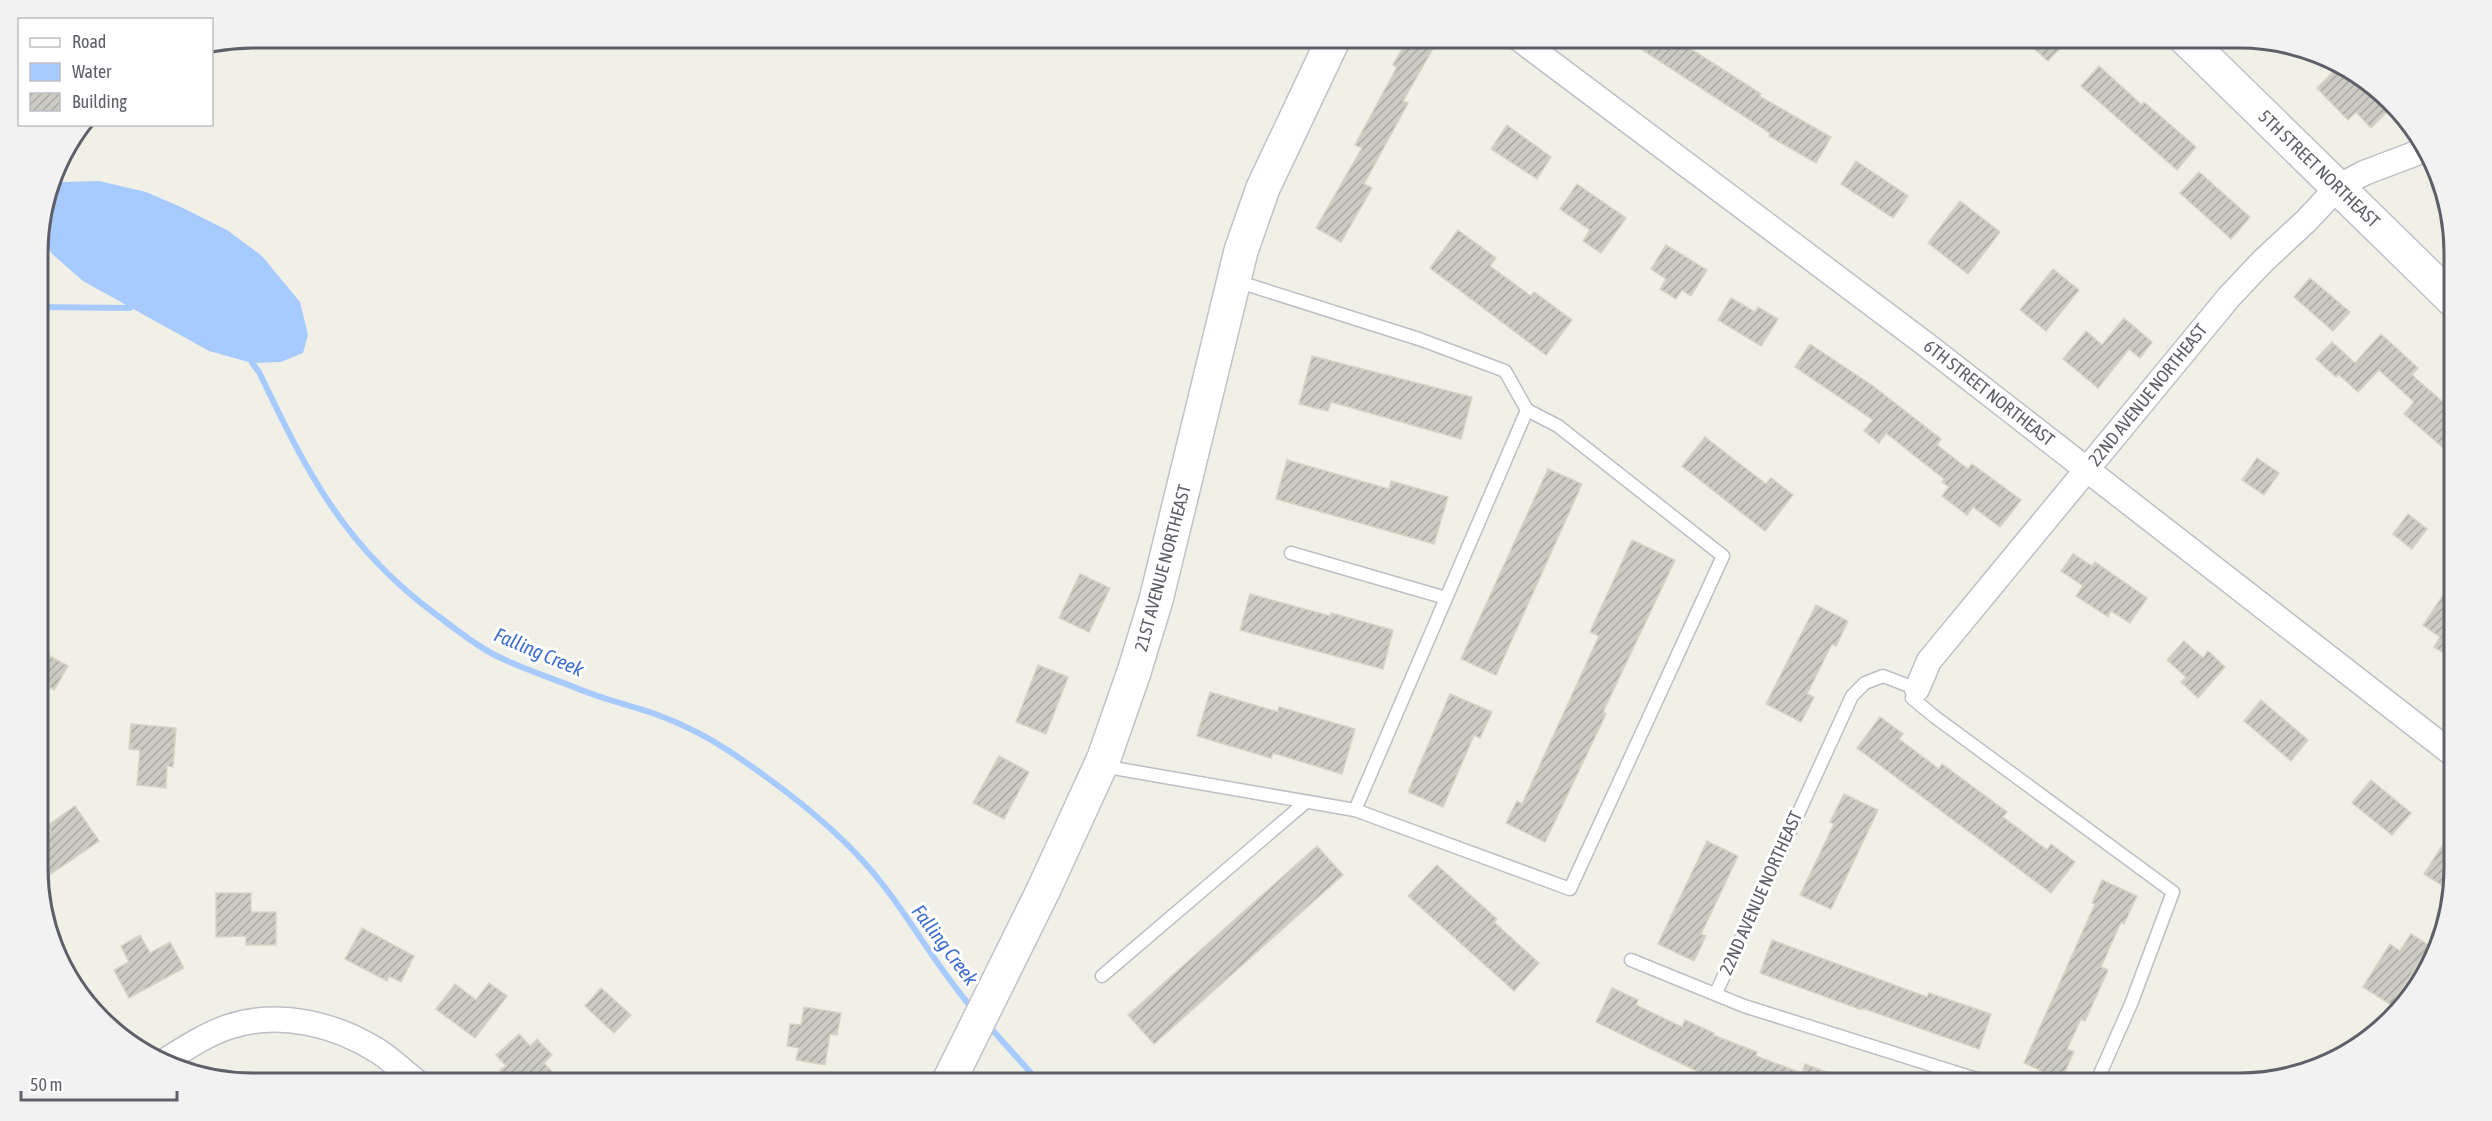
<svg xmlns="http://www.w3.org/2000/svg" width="2492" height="1121" font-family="'Asap Condensed',sans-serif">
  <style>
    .water { fill: #a8cbff }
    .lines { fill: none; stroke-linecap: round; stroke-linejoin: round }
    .stream { stroke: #a8cbff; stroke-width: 6 }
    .building { fill: url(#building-hatch); stroke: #d7d4c4; stroke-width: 1.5 }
    .lane-casing { stroke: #bdbfc6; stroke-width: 15 }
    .street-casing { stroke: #bdbfc6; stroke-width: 27 }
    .secondary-casing { stroke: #c0c2ca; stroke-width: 36 }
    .lane { stroke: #fff; stroke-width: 12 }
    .street { stroke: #fff; stroke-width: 24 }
    .secondary { stroke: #fff; stroke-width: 33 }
    .labels { text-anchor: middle; stroke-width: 6; stroke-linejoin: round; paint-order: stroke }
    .street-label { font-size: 18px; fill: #5d6068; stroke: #fff }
    .water-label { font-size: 20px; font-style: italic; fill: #3e6dcf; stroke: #fff }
    .rim { fill: none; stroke: #5d6068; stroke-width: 3 }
  </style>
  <defs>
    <pattern id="building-hatch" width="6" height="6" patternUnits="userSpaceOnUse" patternTransform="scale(1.5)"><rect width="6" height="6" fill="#cccbc3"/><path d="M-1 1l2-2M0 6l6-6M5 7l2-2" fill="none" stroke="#a9a8a2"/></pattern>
  </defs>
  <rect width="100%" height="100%" fill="#f1f0e6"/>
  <polygon class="water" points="99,181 146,192 181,207 227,230 262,256 300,302 308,335 303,353 281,362 252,363 209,351 83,281 51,253 40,230 51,189 63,182"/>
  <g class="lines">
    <g class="stream">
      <polyline points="38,307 130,308 134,303"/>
      <path d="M253,355L252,363L259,372C307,472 343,545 434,613C453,627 471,642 491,653C517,667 546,676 574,687C601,699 630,705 658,715C682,724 708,737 729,751C777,783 824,818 863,861C904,906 932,962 972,1008"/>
      <polyline points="987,1024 1040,1083"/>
    </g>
  </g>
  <g class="building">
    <polygon points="1408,38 1439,38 1403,101 1408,103 1364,184 1372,188 1341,242 1316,228 1362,148 1355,145 1397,67 1393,65"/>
    <polygon points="1624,38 1674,38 1761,94 1759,96 1831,137 1816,163 1769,136 1770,133"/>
    <polygon points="2022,38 2070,38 2048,61"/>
    <polygon points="2099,66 2142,105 2144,102 2196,147 2177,170 2081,86"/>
    <polygon points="2338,67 2391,108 2371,128 2356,112 2348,120 2317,88"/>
    <polygon points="1507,125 1551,157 1537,179 1491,149"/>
    <polygon points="1856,161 1908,196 1893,218 1841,184"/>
    <polygon points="2199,172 2250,217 2231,239 2180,193"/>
    <polygon points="1577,184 1626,218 1601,253 1583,241 1590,230 1560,209"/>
    <polygon points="1960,201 2000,232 1968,274 1928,243"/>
    <polygon points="1458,230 1496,258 1490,266 1531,296 1534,292 1572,320 1546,355 1430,268"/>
    <polygon points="1666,245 1707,270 1691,296 1682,290 1676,299 1660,289 1666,279 1651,269"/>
    <polygon points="2053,269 2079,290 2046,331 2020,310"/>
    <polygon points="2310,278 2350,312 2333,331 2294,297"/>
    <polygon points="1731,298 1755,312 1758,307 1778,319 1761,346 1718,320"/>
    <polygon points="2124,318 2152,342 2140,358 2129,349 2098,388 2063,359 2086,331 2102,345"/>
    <polygon points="2381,334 2418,368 2412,375 2453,411 2453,456 2404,414 2414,402 2379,370 2358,392 2338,374 2336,377 2316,359 2332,342 2355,363"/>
    <polygon points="1810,344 1873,386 1941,439 1937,445 1968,469 1972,464 2021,500 2000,527 1973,507 1967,515 1942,496 1949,487 1942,482 1944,479 1886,433 1879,443 1864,431 1873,420 1795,367"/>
    <polygon points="1312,356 1472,397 1461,439 1331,402 1328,411 1299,404"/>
    <polygon points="1705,437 1766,484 1771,478 1793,495 1765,531 1682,466"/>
    <polygon points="2257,458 2279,473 2264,495 2242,480"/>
    <polygon points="1287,460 1389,489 1391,481 1448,497 1434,544 1276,499"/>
    <polygon points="1548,469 1582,484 1496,675 1461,659"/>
    <polygon points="2408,514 2427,529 2412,549 2393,534"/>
    <polygon points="1632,540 1675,560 1603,712 1606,714 1545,842 1506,823 1517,801 1522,804 1599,636 1590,632"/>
    <polygon points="2073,554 2092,566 2095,562 2147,598 2130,623 2111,611 2108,617 2076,596 2083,586 2061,571"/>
    <polygon points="1080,574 1110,588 1089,632 1059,618"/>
    <polygon points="2454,579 2454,660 2434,647 2440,637 2423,625"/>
    <polygon points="1250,594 1330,616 1331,613 1393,630 1383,669 1240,630"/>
    <polygon points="1816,605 1848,621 1836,646 1832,644 1807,694 1814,697 1801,722 1766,704"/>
    <polygon points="2184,641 2203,658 2208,651 2225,667 2198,698 2181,682 2186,677 2167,660"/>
    <polygon points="39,650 68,666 54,690 39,681"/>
    <polygon points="1038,665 1068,677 1046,734 1016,722"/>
    <polygon points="1210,692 1278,712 1279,707 1355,729 1342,774 1273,753 1271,758 1197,736"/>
    <polygon points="1450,694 1492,712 1480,738 1474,735 1443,807 1408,792"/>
    <polygon points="2261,700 2308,740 2291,761 2244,721"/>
    <polygon points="1880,717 1903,734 1899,739 1939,769 1942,764 2007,812 2003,817 2047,850 2051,844 2075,862 2051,893 1857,748"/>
    <polygon points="131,724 176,728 173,767 167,766 166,788 137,785 140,750 129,749"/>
    <polygon points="999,756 1029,772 1004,819 973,803"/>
    <polygon points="2371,780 2411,813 2392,835 2352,803"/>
    <polygon points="1844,794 1878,810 1831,909 1800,895 1834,824 1830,822"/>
    <polygon points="75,806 99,841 39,882 39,841 51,832 47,826"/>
    <polygon points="1707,841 1738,856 1701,934 1706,936 1694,961 1658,944"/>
    <polygon points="2444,843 2454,850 2453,876 2446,888 2424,874"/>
    <polygon points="1317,846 1343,875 1154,1044 1128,1015"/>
    <polygon points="1437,865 1497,919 1494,922 1539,963 1514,991 1408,896"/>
    <polygon points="2102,880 2137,896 2124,924 2121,922 2101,967 2108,970 2085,1021 2081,1019 2067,1049 2074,1052 2061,1080 2024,1063 2095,904 2092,903"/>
    <polygon points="216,893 251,893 251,912 276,912 276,945 246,945 246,936 216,937"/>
    <polygon points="362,928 414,956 401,982 389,976 387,981 345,959"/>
    <polygon points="2411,934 2430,946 2391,1005 2363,987 2390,944 2400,951"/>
    <polygon points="140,935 150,953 170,942 184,968 129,998 114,970 129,962 121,946"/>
    <polygon points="1772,940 1927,997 1929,993 1991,1014 1979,1049 1862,1008 1862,1010 1760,973"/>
    <polygon points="489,983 507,996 475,1038 436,1009 455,984 476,1000"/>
    <polygon points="601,988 631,1015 614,1033 585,1006"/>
    <polygon points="1612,988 1638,1000 1636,1005 1682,1027 1685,1020 1714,1033 1713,1035 1757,1052 1756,1056 1802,1073 1805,1064 1851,1081 1850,1083 1724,1083 1715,1080 1596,1022"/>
    <polygon points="804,1007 841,1013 837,1035 830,1034 825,1065 796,1060 799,1048 787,1046 790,1024 801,1025"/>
    <polygon points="519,1034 530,1046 537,1039 552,1055 544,1063 562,1083 512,1083 500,1070 506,1066 496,1055"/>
  </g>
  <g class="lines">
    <defs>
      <g id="lane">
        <polyline points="1291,553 1446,598"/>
        <polyline points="1102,766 1355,810 1527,410 1505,371 1419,339 1236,281"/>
        <polyline points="1355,810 1570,889 1723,556 1558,426 1527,410"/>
        <polyline points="1631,960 1744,1006 1989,1083"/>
        <polyline points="1102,976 1306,802"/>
        <polyline points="1716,993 1852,696 1865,683 1883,676 1917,689 1912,698 1935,717 2173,892 2131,1004 2096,1083"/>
      </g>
      <g id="street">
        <polyline points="1518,38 1924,343 2454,755"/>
        <polyline points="1917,689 1929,661 2229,297 2263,261 2306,221 2338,187 2364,173 2422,151"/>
        <path d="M163,1062C184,1049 205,1035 228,1027C279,1010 335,1024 378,1051C392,1060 405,1073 418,1083"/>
      </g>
      <g id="secondary">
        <polyline points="2185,38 2453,300"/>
        <polyline points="948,1083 1043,891 1104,758 1134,672 1156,600 1241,251 1263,188 1334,38"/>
      </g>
    </defs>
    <use href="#lane" class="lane-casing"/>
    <use href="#street" class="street-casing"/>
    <use href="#secondary" class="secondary-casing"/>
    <use href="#lane" class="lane"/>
    <use href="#street" class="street"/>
    <use href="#secondary" class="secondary"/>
  </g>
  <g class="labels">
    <g class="street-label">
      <text transform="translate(2319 169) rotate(44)" y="6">5TH STREET NORTHEAST</text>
      <text transform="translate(1989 393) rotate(38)" y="6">6TH STREET NORTHEAST</text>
      <text transform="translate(2148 395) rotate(-51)" y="6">22ND AVENUE NORTHEAST</text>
      <text transform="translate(1163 568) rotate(-75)" y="6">21ST AVENUE NORTHEAST</text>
      <text transform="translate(1761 893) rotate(-66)" y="6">22ND AVENUE NORTHEAST</text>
    </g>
    <g class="water-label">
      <text transform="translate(539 652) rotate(23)" y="7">Falling Creek</text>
      <text transform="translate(945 945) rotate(53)" y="7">Falling Creek</text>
    </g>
  </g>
  <path d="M0 0H2492V1121H0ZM253 48H2239A205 205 0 0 1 2444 253V868A205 205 0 0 1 2239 1073H253A205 205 0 0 1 48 868V253A205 205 0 0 1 253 48Z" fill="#f2f2f3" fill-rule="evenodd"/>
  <path class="rim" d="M253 48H2239A205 205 0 0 1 2444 253V868A205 205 0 0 1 2239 1073H253A205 205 0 0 1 48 868V253A205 205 0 0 1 253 48Z"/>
  <rect x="18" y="18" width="195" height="108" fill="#ffffff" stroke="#bebfc3" stroke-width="1.5"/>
  <rect x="30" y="38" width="30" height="9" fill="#ffffff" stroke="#bebfc3" stroke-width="1.5"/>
  <text x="72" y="48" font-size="18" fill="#5d6068">Road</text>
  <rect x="30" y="63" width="30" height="18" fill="#a8cbff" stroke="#bebfc3" stroke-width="1.5"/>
  <text x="72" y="78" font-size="18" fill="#5d6068">Water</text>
  <rect x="30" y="93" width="30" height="18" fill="url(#building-hatch)" stroke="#bebfc3" stroke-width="1.5"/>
  <text x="72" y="108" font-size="18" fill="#5d6068">Building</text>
  <path d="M21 1091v9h156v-9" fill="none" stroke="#5d6068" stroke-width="3"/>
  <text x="30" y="1091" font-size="18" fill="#5d6068" stroke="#ffffff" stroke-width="4.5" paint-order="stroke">50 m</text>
</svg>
